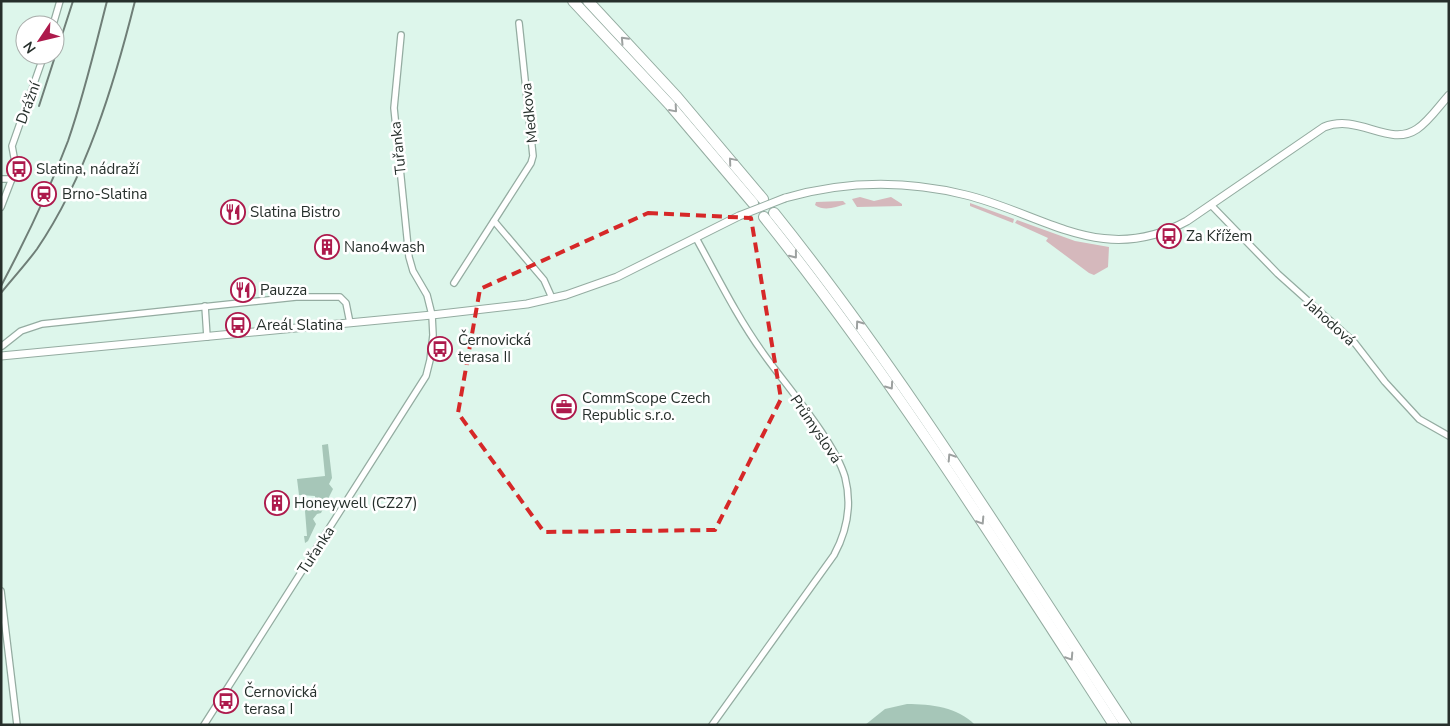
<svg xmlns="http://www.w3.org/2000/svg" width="1450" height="726" font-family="'Nunito Sans',sans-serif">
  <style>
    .green { fill: #d5b8bc }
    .water { fill: #a6c6b8 }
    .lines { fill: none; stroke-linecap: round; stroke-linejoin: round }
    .minor-casing { stroke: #94aca1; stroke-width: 8 }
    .tertiary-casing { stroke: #94aca1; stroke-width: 9 }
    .motorway-casing { stroke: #94aca1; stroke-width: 12 }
    .minor { stroke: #fff; stroke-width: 5.5 }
    .tertiary { stroke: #fff; stroke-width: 7 }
    .motorway { stroke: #fff; stroke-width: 10 }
    .rail { stroke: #6f7e77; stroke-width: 2 }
    .tertiary-bridge-casing { stroke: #94aca1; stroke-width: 9; stroke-linecap: butt }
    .tertiary-bridge { stroke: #fff; stroke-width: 7 }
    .oneway { stroke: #9da1a0 }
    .marked { fill: none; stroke: #d62828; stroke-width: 4; stroke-dasharray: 10 6; stroke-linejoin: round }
    .labels { text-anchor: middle; stroke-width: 5; stroke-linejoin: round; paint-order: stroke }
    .street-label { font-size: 15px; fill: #262f2b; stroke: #fff }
    .poi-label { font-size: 15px; fill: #262f2b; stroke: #fff; text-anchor: start }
  </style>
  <rect width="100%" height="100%" fill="#ddf6eb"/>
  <g class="green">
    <polygon points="860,197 874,201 891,197 902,204 902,206 857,207 852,199"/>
    <path d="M843,201L846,204C835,207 825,212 815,205L816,202Z"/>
    <polygon points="970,203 1014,219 1013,223 970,206"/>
    <polygon points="1017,220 1075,241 1109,247 1108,267 1094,275 1089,273 1046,241 1048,238 1015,223"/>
  </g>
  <g class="water">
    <polygon points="328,444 332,478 329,484 333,489 321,513 317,514 313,519 316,524 308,541 305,543 304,536 307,536 305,511 306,508 312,507 311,502 315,499 315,496 299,495 297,479 325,476 322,445"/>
    <path d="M907,704C931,704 958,707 975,725H865L885,709Z"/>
  </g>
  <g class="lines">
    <defs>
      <g id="minor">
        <polyline points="53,25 60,1"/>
        <polyline points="1,179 12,179"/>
        <polyline points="1211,205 1278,274 1354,342 1385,382 1419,419 1449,436"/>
        <polyline points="1,207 16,168 12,146 44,55"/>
        <polyline points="494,221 544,280 552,298"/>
        <path d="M696,238C717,276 737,317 763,353C787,387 834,440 845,477C852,504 847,531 834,555L712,725"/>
        <polyline points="454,283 531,163 533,156 519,23"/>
        <polyline points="205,306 207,337"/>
        <polyline points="2,346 21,331 42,324 296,297 340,297 346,303 350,323"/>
        <polyline points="1,591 17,725"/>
        <polyline points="204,725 426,376 430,360 433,335 432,315 427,295 413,271 409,257 394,108 401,35"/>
      </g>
      <g id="tertiary">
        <path d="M785,198C844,181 906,180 966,195C1046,215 1103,267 1187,221L1324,127C1359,113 1389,148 1417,129C1429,121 1439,106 1449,95"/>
        <polyline points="1,356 432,315 527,304 566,295 617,277 739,216"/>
      </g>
      <g id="motorway">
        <polyline points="573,1 670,105 753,203"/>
        <polyline points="588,1 677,97 763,199"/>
        <path d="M774,213C904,375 1012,552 1126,725"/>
        <path d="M764,217C892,377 1002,552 1114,725"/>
      </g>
    </defs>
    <use href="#minor" class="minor-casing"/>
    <use href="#tertiary" class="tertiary-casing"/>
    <use href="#motorway" class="motorway-casing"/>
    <use href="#minor" class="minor"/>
    <use href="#tertiary" class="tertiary"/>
    <use href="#motorway" class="motorway"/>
    <g class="rail">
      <polyline points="39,106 73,1"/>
      <path d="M1,286C26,239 49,191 68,141C84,95 95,48 107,1"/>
      <path d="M1,293C13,278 26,264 37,249C86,177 114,85 135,1"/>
    </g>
    <defs>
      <polyline id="tertiary-bridge" points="739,216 785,198"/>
    </defs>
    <use href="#tertiary-bridge" class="tertiary-bridge-casing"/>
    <use href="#tertiary-bridge" class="tertiary-bridge"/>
  </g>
  <defs><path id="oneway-chevron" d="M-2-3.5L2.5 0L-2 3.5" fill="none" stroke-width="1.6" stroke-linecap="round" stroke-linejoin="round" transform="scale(1.25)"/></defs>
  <g class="oneway">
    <use href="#oneway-chevron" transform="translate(624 40) rotate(-133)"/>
    <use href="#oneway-chevron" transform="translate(674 109) rotate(49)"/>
    <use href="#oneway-chevron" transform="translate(732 161) rotate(-130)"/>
    <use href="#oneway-chevron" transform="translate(794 255) rotate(52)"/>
    <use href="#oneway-chevron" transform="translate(859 324) rotate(-126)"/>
    <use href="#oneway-chevron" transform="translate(890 386) rotate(55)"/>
    <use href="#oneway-chevron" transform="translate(951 457) rotate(-123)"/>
    <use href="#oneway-chevron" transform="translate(981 521) rotate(57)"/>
    <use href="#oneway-chevron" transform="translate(1070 657) rotate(57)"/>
  </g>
  <path class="marked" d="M648,213L751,218L781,399L715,530L544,532L458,413L480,289Z"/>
  <defs>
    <symbol id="bus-ring" viewBox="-11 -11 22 22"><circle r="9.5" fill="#fff" stroke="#ad1a4c" stroke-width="1.5"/><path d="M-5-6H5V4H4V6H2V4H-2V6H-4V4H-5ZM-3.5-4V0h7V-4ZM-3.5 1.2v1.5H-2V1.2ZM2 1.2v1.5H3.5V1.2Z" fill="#ad1a4c"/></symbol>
    <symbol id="station-ring" viewBox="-11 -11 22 22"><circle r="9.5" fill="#fff" stroke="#ad1a4c" stroke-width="1.5"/><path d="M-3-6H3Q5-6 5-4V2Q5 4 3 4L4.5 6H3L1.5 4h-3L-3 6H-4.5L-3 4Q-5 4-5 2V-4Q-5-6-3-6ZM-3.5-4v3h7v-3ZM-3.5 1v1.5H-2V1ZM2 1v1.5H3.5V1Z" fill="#ad1a4c"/></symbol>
    <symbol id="restaurant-ring" viewBox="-11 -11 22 22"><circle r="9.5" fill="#fff" stroke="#ad1a4c" stroke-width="1.5"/><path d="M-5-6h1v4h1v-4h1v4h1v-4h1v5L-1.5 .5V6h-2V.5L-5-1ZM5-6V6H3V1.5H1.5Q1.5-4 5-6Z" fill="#ad1a4c"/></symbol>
    <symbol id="building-ring" viewBox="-11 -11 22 22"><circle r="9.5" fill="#fff" stroke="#ad1a4c" stroke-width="1.5"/><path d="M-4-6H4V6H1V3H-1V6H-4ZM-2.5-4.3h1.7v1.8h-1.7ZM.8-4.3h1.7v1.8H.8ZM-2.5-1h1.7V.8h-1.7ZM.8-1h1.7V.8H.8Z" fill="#ad1a4c"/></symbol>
    <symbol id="office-ring" viewBox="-11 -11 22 22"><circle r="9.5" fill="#fff" stroke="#ad1a4c" stroke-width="1.5"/><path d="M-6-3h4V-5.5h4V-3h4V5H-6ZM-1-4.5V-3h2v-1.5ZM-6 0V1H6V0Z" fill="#ad1a4c"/></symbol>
  </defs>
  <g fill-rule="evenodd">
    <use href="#bus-ring" x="5" y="155" width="28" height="28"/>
    <use href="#station-ring" x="30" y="180" width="28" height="28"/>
    <use href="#restaurant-ring" x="219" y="198" width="28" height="28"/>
    <use href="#bus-ring" x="1155" y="222" width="28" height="28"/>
    <use href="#building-ring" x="313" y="233" width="28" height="28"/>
    <use href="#restaurant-ring" x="229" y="276" width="28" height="28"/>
    <use href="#bus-ring" x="224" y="311" width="28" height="28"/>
    <use href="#bus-ring" x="426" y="335" width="28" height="28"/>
    <use href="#office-ring" x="550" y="393" width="28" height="28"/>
    <use href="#building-ring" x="263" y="489" width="28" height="28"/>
    <use href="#bus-ring" x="212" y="687" width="28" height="28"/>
  </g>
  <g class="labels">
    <g class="street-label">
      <text transform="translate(28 103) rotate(-70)" y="5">Drážní</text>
      <text transform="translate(529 113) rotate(-96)" y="5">Medkova</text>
      <text transform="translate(398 148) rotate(-96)" y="5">Tuřanka</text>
      <text transform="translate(1330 322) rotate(42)" y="5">Jahodová</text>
      <text transform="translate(816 429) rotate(56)" y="5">Průmyslová</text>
      <text transform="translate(316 550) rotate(-57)" y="5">Tuřanka</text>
    </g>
    <g class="poi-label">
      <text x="36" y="174">Slatina, nádraží</text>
      <text x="62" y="199">Brno-Slatina</text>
      <text x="250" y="217">Slatina Bistro</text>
      <text x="1186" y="241">Za Křížem</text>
      <text x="344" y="252">Nano4wash</text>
      <text x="260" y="295">Pauzza</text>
      <text x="256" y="330">Areál Slatina</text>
      <text x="458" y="345">Černovická<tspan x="458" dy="17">terasa II</tspan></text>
      <text x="582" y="403">CommScope Czech<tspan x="582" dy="17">Republic s.r.o.</tspan></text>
      <text x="294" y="508">Honeywell (CZ27)</text>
      <text x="244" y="697">Černovická<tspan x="244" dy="17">terasa I</tspan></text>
    </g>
  </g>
  <rect width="1450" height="726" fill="none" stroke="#262f2b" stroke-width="5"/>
  <g transform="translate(40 40) rotate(235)"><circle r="24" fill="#ffffff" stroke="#a8acaa"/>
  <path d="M0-4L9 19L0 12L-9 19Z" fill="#ad1a4c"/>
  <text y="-8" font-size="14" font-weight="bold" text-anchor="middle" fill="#262f2b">N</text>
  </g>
</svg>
